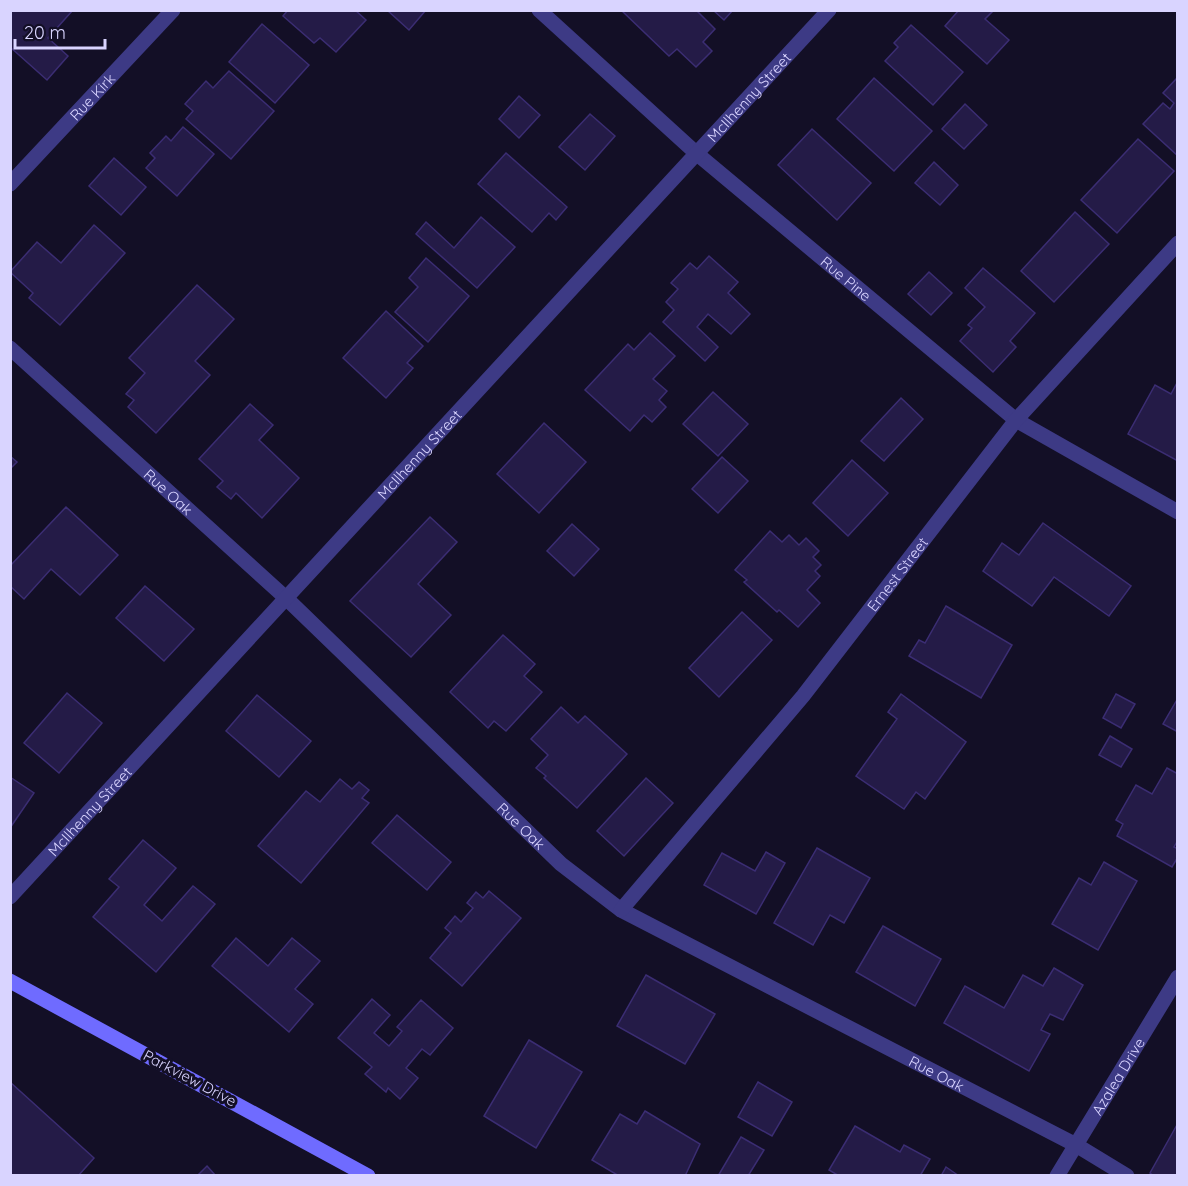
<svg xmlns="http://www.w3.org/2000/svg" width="1188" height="1186" viewBox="0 0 1188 1186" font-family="Quicksand,sans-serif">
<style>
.building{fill:#241b47;stroke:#3b2d73;stroke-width:1.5}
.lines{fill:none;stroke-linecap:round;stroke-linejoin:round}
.minor{stroke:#3d3a85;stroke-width:15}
.secondary{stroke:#6f6bff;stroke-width:15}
.labels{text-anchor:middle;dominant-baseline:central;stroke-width:6;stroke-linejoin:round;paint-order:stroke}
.street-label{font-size:15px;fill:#d9d4ff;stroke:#130f26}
</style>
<rect width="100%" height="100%" fill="#130f26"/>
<g class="building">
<path d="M10,10H73L48,38L68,56L47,80L10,47Z"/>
<path d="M288,10H355L366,20L336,52L320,38L314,43L283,16Z"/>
<path d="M387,10H426L409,30Z"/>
<path d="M621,10H696L715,29L703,42L712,51L696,67L677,49L669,56Z"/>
<path d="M713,10H733L724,20Z"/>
<path d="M959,10H994L985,19L1009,40L987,64L945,26Z"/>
<path d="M262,24L309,65L275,103L229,62Z"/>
<path d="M911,25L963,72L933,105L885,61L898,47L894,43Z"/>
<path d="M229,71L274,111L231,159L186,119L193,111L185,104L206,81L213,88Z"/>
<path d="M1178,77V156L1143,124L1163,103L1170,109L1174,103L1163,93Z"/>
<path d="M874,78L932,131L894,171L837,119Z"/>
<path d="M519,96L540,115L519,138L499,119Z"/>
<path d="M965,104L987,125L964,149L942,129Z"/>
<path d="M590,114L615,136L585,170L559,147Z"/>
<path d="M183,127L214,154L177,196L146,168L155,158L150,153L166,136L171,141Z"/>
<path d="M812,129L871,183L837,220L778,165Z"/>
<path d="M1138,139L1174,171L1117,233L1081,200Z"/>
<path d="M506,153L567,207L556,220L549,213L532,232L478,184Z"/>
<path d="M114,158L146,187L121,215L89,186Z"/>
<path d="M934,162L958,185L940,205L915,183Z"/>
<path d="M1075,212L1109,244L1054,302L1021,271Z"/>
<path d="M481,217L515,247L477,288L416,234L426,222L454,248Z"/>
<path d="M94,225L125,253L60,325L29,298L33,293L10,272L37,242L61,263Z"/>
<path d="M709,256L738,282L728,293L750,314L731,334L708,314L697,327L718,347L705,361L663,322L674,310L666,302L678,289L671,283L690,263L697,269Z"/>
<path d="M426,258L469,296L428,342L395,312L418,287L409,278Z"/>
<path d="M983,268L1035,313L1010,341L1016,347L993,372L960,341L972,328L968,325L985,307L965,288Z"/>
<path d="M929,272L952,293L931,315L908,294Z"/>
<path d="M197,285L234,319L195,361L210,375L156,433L128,407L134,400L126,394L145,373L129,358Z"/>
<path d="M386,311L423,346L407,363L413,368L386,398L343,358Z"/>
<path d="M650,333L675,356L653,379L667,391L659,400L666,407L652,422L644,415L630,431L585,390L628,344L634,350Z"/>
<path d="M1178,381V461L1128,434L1155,385L1171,394Z"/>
<path d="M713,392L748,424L718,456L683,424Z"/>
<path d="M901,398L923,419L884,461L861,441Z"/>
<path d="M250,404L273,425L259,440L299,478L262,518L236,493L231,499L217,487L223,481L199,459Z"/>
<path d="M544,423L586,462L539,513L497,474Z"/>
<path d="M10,456L17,462L10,469Z"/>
<path d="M722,457L748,481L718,513L692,489Z"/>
<path d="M852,460L888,493L848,536L813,503Z"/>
<path d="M66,507L118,555L80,595L51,569L24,599L10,586V566Z"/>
<path d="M430,517L457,542L418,584L451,615L411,657L350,601Z"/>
<path d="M1043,523L1131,586L1109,616L1054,577L1032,606L983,571L1002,543L1019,555Z"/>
<path d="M572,524L599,549L574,576L547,551Z"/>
<path d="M770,531L782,542L789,535L799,545L806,538L819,551L813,557L821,565L815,571L820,576L807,590L820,603L798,627L779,610L777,612L744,582L747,580L735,570Z"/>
<path d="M145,586L194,629L164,661L116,618Z"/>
<path d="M946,606L1012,645L981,698L909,656L919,640L925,643Z"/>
<path d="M742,612L772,640L719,697L689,668Z"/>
<path d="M503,635L535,664L524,676L542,692L506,731L494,721L488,728L450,692Z"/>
<path d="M67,693L102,723L59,773L24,743Z"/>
<path d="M901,694L966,742L925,799L916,792L904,809L856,776L897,719L888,712Z"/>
<path d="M1116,694L1135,704L1121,728L1103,718Z"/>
<path d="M257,695L311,741L279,777L226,731Z"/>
<path d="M1178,698V732L1163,724Z"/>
<path d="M561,707L578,723L585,716L627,754L577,808L544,778L546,776L536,768L548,755L531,739Z"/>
<path d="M1110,736L1132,749L1121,767L1099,755Z"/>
<path d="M1167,768L1178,774V840L1174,847L1178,849V857L1172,867L1117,836L1123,824L1116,820L1136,785L1152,794Z"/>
<path d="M10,777L34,793L10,828Z"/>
<path d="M646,778L673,803L624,856L597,831Z"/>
<path d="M340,779L352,789L359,782L369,790L362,798L369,803L301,883L258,846L306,791L320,802Z"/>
<path d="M397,815L451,862L427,890L372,843Z"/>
<path d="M143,840L176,868L144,905L162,921L193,886L215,904L156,972L93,917L119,887L109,879Z"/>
<path d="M817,848L870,878L844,923L830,915L813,945L774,923Z"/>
<path d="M766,852L785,863L756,914L704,885L722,853L755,871Z"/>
<path d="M1104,862L1137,881L1098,950L1052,924L1079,878L1091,885Z"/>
<path d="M489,891L521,918L462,986L430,958L451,933L445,928L455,916L461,922L473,908L467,903L476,892L483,898Z"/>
<path d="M883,926L941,959L915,1006L856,972Z"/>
<path d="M236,938L268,966L292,938L320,961L295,989L313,1004L289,1032L212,966Z"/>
<path d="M1054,968L1083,985L1063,1020L1050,1014L1041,1030L1050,1034L1029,1071L944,1023L965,986L1004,1008L1023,975L1043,986Z"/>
<path d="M646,975L715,1014L685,1064L617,1026Z"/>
<path d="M372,999L390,1015L374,1033L389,1046L402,1031L397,1027L421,1000L453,1028L430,1055L422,1049L406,1068L418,1078L400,1099L388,1088L386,1092L365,1074L372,1067L338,1038Z"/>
<path d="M529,1040L582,1072L536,1148L484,1116Z"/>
<path d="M10,1082L94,1158L78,1176H10Z"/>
<path d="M758,1082L792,1102L772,1136L738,1117Z"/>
<path d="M645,1111L700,1144L685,1176H619L592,1160L620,1114L637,1124Z"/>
<path d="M1178,1123V1176H1154L1150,1173Z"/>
<path d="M855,1126L900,1152L904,1145L930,1159L920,1176H839L829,1170Z"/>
<path d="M741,1137L764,1150L748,1176H718Z"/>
<path d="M207,1166L216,1176H197Z"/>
<path d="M946,1167L959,1176H941Z"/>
</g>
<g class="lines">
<g class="minor">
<path id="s1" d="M539,10L696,153L1016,420L1178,512"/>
<path id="s2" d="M10,184L173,10"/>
<path id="s3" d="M10,348L287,599L561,864L621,910L1076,1145L1127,1176"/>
<path id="s4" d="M10,897L829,10"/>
<path id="s5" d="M621,910L803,696L1016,420L1178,243"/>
<path id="s6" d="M1057,1176L1178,977"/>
</g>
<path class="secondary" d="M10,981L368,1176"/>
</g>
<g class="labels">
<g class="street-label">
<text stroke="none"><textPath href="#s4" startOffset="1089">McIlhenny Street</textPath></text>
<text stroke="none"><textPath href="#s2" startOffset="120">Rue Kirk</textPath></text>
<text stroke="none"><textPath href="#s1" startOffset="408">Rue Pine</textPath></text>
<text stroke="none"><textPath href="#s4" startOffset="603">McIlhenny Street</textPath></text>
<text stroke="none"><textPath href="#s3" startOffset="214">Rue Oak</textPath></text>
<text stroke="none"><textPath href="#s5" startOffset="435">Ernest Street</textPath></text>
<text stroke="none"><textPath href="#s4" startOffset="117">McIlhenny Street</textPath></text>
<text stroke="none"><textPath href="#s3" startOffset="700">Rue Oak</textPath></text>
<text stroke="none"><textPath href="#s3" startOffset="1186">Rue Oak</textPath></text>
<text stroke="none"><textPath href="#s6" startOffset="117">Azalea Drive</textPath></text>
<text transform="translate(190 1078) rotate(28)">Parkview Drive</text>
</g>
</g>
<rect width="1188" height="1186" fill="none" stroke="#d9d4ff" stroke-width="24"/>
<path d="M15 39v9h90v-9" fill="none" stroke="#d9d4ff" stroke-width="3"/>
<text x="24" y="39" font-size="18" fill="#d9d4ff" stroke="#130f26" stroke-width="4.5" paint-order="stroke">20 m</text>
</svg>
